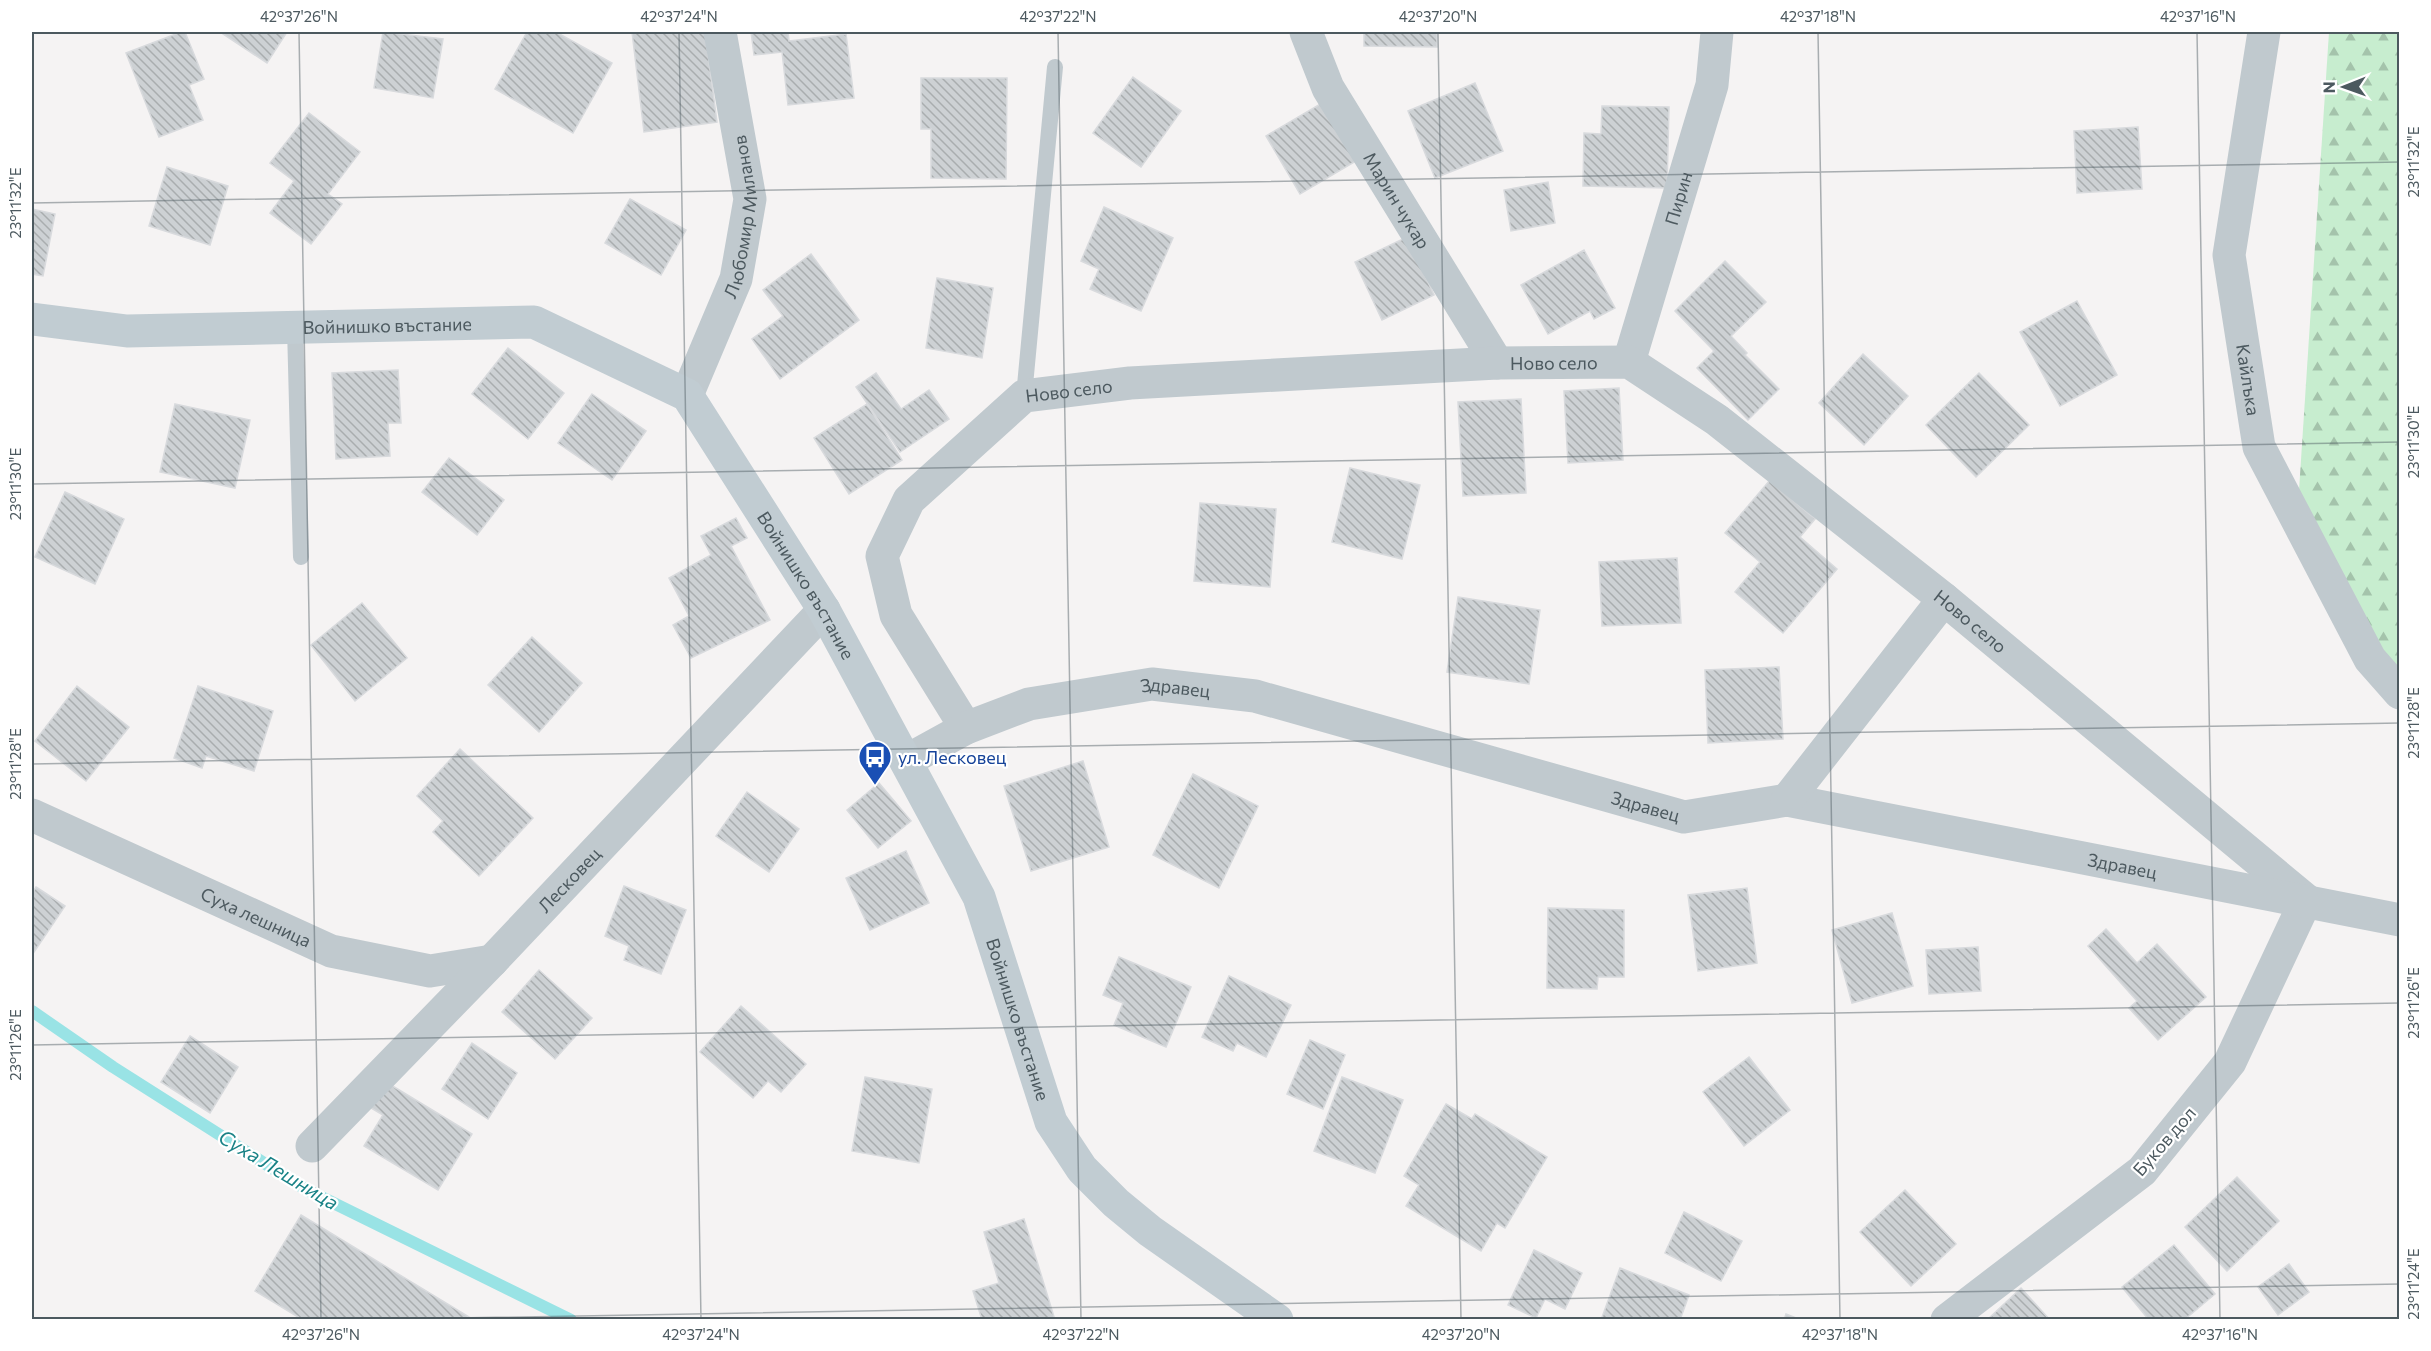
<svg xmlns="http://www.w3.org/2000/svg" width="2431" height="1351" viewBox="0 0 2431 1351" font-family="Commissioner,sans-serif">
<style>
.forest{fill:url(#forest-firs)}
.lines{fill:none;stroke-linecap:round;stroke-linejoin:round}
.stream{stroke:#99e3e5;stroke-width:12}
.building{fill:url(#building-back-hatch);stroke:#d8dadd;stroke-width:1.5}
.lane{stroke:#c0c9ce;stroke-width:16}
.street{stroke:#c0c9ce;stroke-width:33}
.secondary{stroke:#c1ccd2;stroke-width:33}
.ticks{fill:none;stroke:#4c595f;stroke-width:1.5;stroke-opacity:0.45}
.labels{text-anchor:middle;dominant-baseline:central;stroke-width:4.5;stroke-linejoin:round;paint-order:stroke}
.street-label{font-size:18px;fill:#4c595f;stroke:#fff}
.transit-label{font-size:18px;fill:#164399;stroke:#fff;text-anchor:start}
.water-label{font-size:20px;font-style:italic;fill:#198286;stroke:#fff}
.neatline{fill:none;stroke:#4c595f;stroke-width:2}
.ticks-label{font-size:15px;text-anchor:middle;fill:#4c595f}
</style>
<defs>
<pattern id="forest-firs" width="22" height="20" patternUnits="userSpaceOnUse" patternTransform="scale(1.5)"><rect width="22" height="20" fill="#c7edcf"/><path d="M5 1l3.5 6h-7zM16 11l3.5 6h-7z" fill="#a4c3ab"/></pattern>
<pattern id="building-back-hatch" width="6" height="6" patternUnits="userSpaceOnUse" patternTransform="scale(1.5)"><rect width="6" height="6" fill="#cdd1d4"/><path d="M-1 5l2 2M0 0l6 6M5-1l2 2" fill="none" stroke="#a9adaf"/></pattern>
</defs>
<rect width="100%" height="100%" fill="#f5f3f3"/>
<path class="forest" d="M2329,32H2399V681L2297,521Z"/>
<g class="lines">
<path class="stream" d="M32,1011L113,1067L305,1189L571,1320"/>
</g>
<g class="building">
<path d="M181,32H185L204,79L189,85L203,120L159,137L126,53Z"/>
<path d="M220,32H287L267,63Z"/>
<path d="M383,32L443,39L433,98L374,88Z"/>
<path d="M527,32H556L612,63L573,133L495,89Z"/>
<path d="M632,32H705L717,122L644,132Z"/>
<path d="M751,32H788L789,41L846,34L854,98L788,105L782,52L754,55Z"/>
<path d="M1364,32H1437V47L1364,46Z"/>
<path d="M1133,77L1181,111L1141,167L1093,133Z"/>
<path d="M921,78H1007L1006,179L931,178V129H921Z"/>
<path d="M1475,83L1503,151L1435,178L1408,111Z"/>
<path d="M1322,103L1356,161L1300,194L1266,136Z"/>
<path d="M1602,106L1669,107L1667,188L1583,186L1584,133L1601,134Z"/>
<path d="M309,113L360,152L328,194L342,204L311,244L270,213L294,181L270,163Z"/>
<path d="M2138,127L2142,189L2077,193L2074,131Z"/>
<path d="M167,167L228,186L210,245L149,226Z"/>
<path d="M1548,182L1555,223L1511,231L1504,190Z"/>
<path d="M630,199L686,230L661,275L605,243Z"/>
<path d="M1104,207L1173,238L1141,311L1090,289L1099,269L1081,261Z"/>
<path d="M32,209L55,214L43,276L32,274Z"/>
<path d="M1407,237L1434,295L1382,320L1355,262Z"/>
<path d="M1584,250L1615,308L1594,319L1590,311L1548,334L1521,285Z"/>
<path d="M811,254L859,320L780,379L752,339L783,316L763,290Z"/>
<path d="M1725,261L1766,302L1731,336L1747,353L1745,355L1779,389L1748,420L1697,368L1714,351L1675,311Z"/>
<path d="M937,278L993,288L982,358L926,348Z"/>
<path d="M2077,301L2117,375L2060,406L2020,332Z"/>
<path d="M508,348L564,393L528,439L472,394Z"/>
<path d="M1863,354L1908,396L1864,445L1819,403Z"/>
<path d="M398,370L401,423H388L390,456L336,459L332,373Z"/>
<path d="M876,373L901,409L929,390L949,419L900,452L856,387Z"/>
<path d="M1979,373L2029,425L1976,477L1926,425Z"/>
<path d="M1619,388L1623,460L1568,463L1564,391Z"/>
<path d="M592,394L646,431L612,480L558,443Z"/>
<path d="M1521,399L1526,493L1463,496L1458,402Z"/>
<path d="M175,404L250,420L235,488L160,472Z"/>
<path d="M867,404L902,460L849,494L814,438Z"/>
<path d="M449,458L504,500L477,535L422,492Z"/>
<path d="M1350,468L1420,485L1402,559L1332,542Z"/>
<path d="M1770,480L1815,519L1800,537L1837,569L1783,633L1735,592L1760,562L1725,533Z"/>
<path d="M65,492L124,519L95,584L35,557Z"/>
<path d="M1200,503L1276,509L1270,587L1194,581Z"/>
<path d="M736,518L747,538L731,546L770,620L691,658L673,625L689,616L669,578L711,555L701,536Z"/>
<path d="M1677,558L1681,623L1602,626L1599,562Z"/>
<path d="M1458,597L1540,610L1529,684L1447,672Z"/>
<path d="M362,603L407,658L355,701L311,645Z"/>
<path d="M532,637L582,683L539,732L488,685Z"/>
<path d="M1779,667L1783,739L1708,743L1705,670Z"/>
<path d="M77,686L129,727L86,781L35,741Z"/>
<path d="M198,686L273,711L254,771L206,756L202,768L174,758Z"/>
<path d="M460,749L533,818L479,876L433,832L443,821L417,796Z"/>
<path d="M1083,761L1109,847L1031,871L1004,786Z"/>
<path d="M1193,774L1258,806L1219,888L1153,855Z"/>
<path d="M879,783L911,821L878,848L847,810Z"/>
<path d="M747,792L799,829L769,872L716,836Z"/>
<path d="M906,851L929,903L870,930L846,878Z"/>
<path d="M624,886L686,910L661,974L624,960L629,946L605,936Z"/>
<path d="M36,887L65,906L32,955V894Z"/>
<path d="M1747,888L1757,963L1698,971L1688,895Z"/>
<path d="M1548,908L1624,910V977H1598L1597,989L1547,988Z"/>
<path d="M1892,913L1913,986L1852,1003L1832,930Z"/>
<path d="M2106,929L2137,963L2157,944L2206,997L2158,1040L2129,1008L2137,1001L2088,946Z"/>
<path d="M1978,947L1981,991L1929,994L1926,950Z"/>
<path d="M1119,957L1191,987L1166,1047L1114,1025L1123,1003L1103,995Z"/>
<path d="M539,970L592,1018L555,1059L502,1012Z"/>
<path d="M1229,976L1291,1005L1266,1057L1237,1043L1233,1051L1202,1037Z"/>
<path d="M741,1006L806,1064L781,1092L768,1081L753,1098L700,1052Z"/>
<path d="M190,1036L238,1067L210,1113L161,1082Z"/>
<path d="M1310,1040L1345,1055L1323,1109L1287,1094Z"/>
<path d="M472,1043L517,1073L488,1119L442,1089Z"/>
<path d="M1749,1057L1790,1110L1744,1146L1703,1092Z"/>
<path d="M865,1077L932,1089L919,1163L852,1151Z"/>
<path d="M1342,1077L1403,1100L1375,1173L1314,1151Z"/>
<path d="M381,1079L472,1134L438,1190L364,1146L383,1115L366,1105Z"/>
<path d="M1446,1104L1472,1119L1475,1114L1547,1157L1505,1228L1497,1223L1481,1251L1406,1206L1419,1185L1404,1176Z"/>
<path d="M2237,1177L2279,1221L2227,1271L2185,1227Z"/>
<path d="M1905,1190L1956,1244L1911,1286L1860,1232Z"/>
<path d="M1684,1212L1742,1241L1721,1281L1665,1253Z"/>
<path d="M301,1215L474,1320H303L255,1291Z"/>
<path d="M1024,1219L1055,1320H982L973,1291L999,1283L984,1232Z"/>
<path d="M2174,1245L2215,1294L2184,1320H2149L2122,1287Z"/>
<path d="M1534,1250L1582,1273L1565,1309L1545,1299L1536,1318L1508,1305Z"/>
<path d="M2289,1264L2309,1292L2278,1315L2258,1287Z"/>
<path d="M1620,1268L1689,1295L1680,1320H1601Z"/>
<path d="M2021,1288L2050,1320H1987Z"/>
<path d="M1786,1314L1801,1320H1784Z"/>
</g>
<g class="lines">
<g class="lane">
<path d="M295,328L301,557"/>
<path d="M1024,396L1055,67"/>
</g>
<g class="street">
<path id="s1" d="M1306,32L1328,88L1497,363"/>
<path id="s2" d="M2264,32L2229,255L2259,447L2370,659L2400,693"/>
<path id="s3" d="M1629,362L1712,85L1717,32"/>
<path id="s4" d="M687,395L736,279L750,199L720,32"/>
<path id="s5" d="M966,728L896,615L882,556L909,500L1024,396L1130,383L1497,363L1629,362L1717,420L1944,599L2306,900L2230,1062L2142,1171L1947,1320"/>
<path id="s6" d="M906,761L966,728L1029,704L1152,684L1255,696L1684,817L1787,800L2400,920"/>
<path d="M1787,800L1944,599"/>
<path id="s7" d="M32,815L331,951L430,971L492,961"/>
<path id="s8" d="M312,1146L492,961L824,610"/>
</g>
<path class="secondary" id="s9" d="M32,319L127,331L534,322L687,395L824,610L979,897L1051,1122L1082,1169L1116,1203L1150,1231L1277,1320"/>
</g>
<path class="ticks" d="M299,32L321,1320M679,32L701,1320M1058,32L1081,1320M1438,32L1461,1320M1818,32L1840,1320M2197,32L2220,1320M32,203L2400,162M32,484L2400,442M32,764L2400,723M32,1045L2400,1003M345,1320L2400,1284"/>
<defs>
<g id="bus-pin" transform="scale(1.725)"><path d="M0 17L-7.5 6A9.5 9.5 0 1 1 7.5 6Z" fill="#1a4fb4" stroke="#fff"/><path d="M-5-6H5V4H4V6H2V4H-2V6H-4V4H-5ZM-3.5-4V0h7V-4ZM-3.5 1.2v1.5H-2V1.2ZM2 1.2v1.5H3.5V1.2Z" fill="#fff"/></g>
</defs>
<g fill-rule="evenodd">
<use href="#bus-pin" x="875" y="757"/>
</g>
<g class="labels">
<g class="street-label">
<text stroke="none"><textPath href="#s3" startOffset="171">Пирин</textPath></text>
<text stroke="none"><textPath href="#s1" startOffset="192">Марин чукар</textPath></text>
<text stroke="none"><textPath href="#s4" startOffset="189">Любомир Миланов</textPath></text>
<text stroke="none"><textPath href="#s9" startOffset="356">Войнишко въстание</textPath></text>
<text stroke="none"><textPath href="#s5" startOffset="942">Ново село</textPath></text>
<text stroke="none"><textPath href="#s2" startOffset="352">Кайлъка</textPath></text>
<text stroke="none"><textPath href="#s5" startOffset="456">Ново село</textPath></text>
<text stroke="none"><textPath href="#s9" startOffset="897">Войнишко въстание</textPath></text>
<text stroke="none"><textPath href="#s5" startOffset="1446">Ново село</textPath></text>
<text stroke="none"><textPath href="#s6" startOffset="284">Здравец</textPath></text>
<text stroke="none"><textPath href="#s6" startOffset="770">Здравец</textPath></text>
<text stroke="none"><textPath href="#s6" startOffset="1256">Здравец</textPath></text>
<text stroke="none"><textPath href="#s8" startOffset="370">Лесковец</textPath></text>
<text stroke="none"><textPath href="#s7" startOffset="246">Суха лешница</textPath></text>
<text stroke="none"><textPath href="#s9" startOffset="1382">Войнишко въстание</textPath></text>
<text transform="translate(2164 1141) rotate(-49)">Буков дол</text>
</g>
<g class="transit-label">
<text x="898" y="757">ул. Лесковец</text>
</g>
<g class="water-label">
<text transform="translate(279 1169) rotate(31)">Суха Лешница</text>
</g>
</g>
<rect width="2431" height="1351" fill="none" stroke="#ffffff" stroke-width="66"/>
<g transform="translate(2344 87) rotate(269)" stroke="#ffffff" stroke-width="4.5" paint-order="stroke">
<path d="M0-4.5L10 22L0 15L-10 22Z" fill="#4c595f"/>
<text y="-9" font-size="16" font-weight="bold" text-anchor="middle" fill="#4c595f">N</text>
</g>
<rect x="33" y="33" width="2365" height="1285" class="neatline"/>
<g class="ticks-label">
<text x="299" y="22">42°37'26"N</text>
<text x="679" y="22">42°37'24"N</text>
<text x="1058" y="22">42°37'22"N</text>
<text x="1438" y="22">42°37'20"N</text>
<text x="1818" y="22">42°37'18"N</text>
<text x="2198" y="22">42°37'16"N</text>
<text transform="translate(2414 162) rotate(-90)" y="5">23°11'32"E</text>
<text transform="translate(16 203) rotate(-90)" y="5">23°11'32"E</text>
<text transform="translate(2414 442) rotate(-90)" y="5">23°11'30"E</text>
<text transform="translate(16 484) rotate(-90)" y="5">23°11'30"E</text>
<text transform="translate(2414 723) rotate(-90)" y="5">23°11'28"E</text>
<text transform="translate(16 764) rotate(-90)" y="5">23°11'28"E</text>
<text transform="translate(2414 1003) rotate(-90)" y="5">23°11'26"E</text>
<text transform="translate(16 1045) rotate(-90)" y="5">23°11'26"E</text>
<text transform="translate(2414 1284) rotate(-90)" y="5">23°11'24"E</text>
<text x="321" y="1340">42°37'26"N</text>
<text x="701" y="1340">42°37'24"N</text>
<text x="1081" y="1340">42°37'22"N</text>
<text x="1461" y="1340">42°37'20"N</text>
<text x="1840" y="1340">42°37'18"N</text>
<text x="2220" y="1340">42°37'16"N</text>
</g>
</svg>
